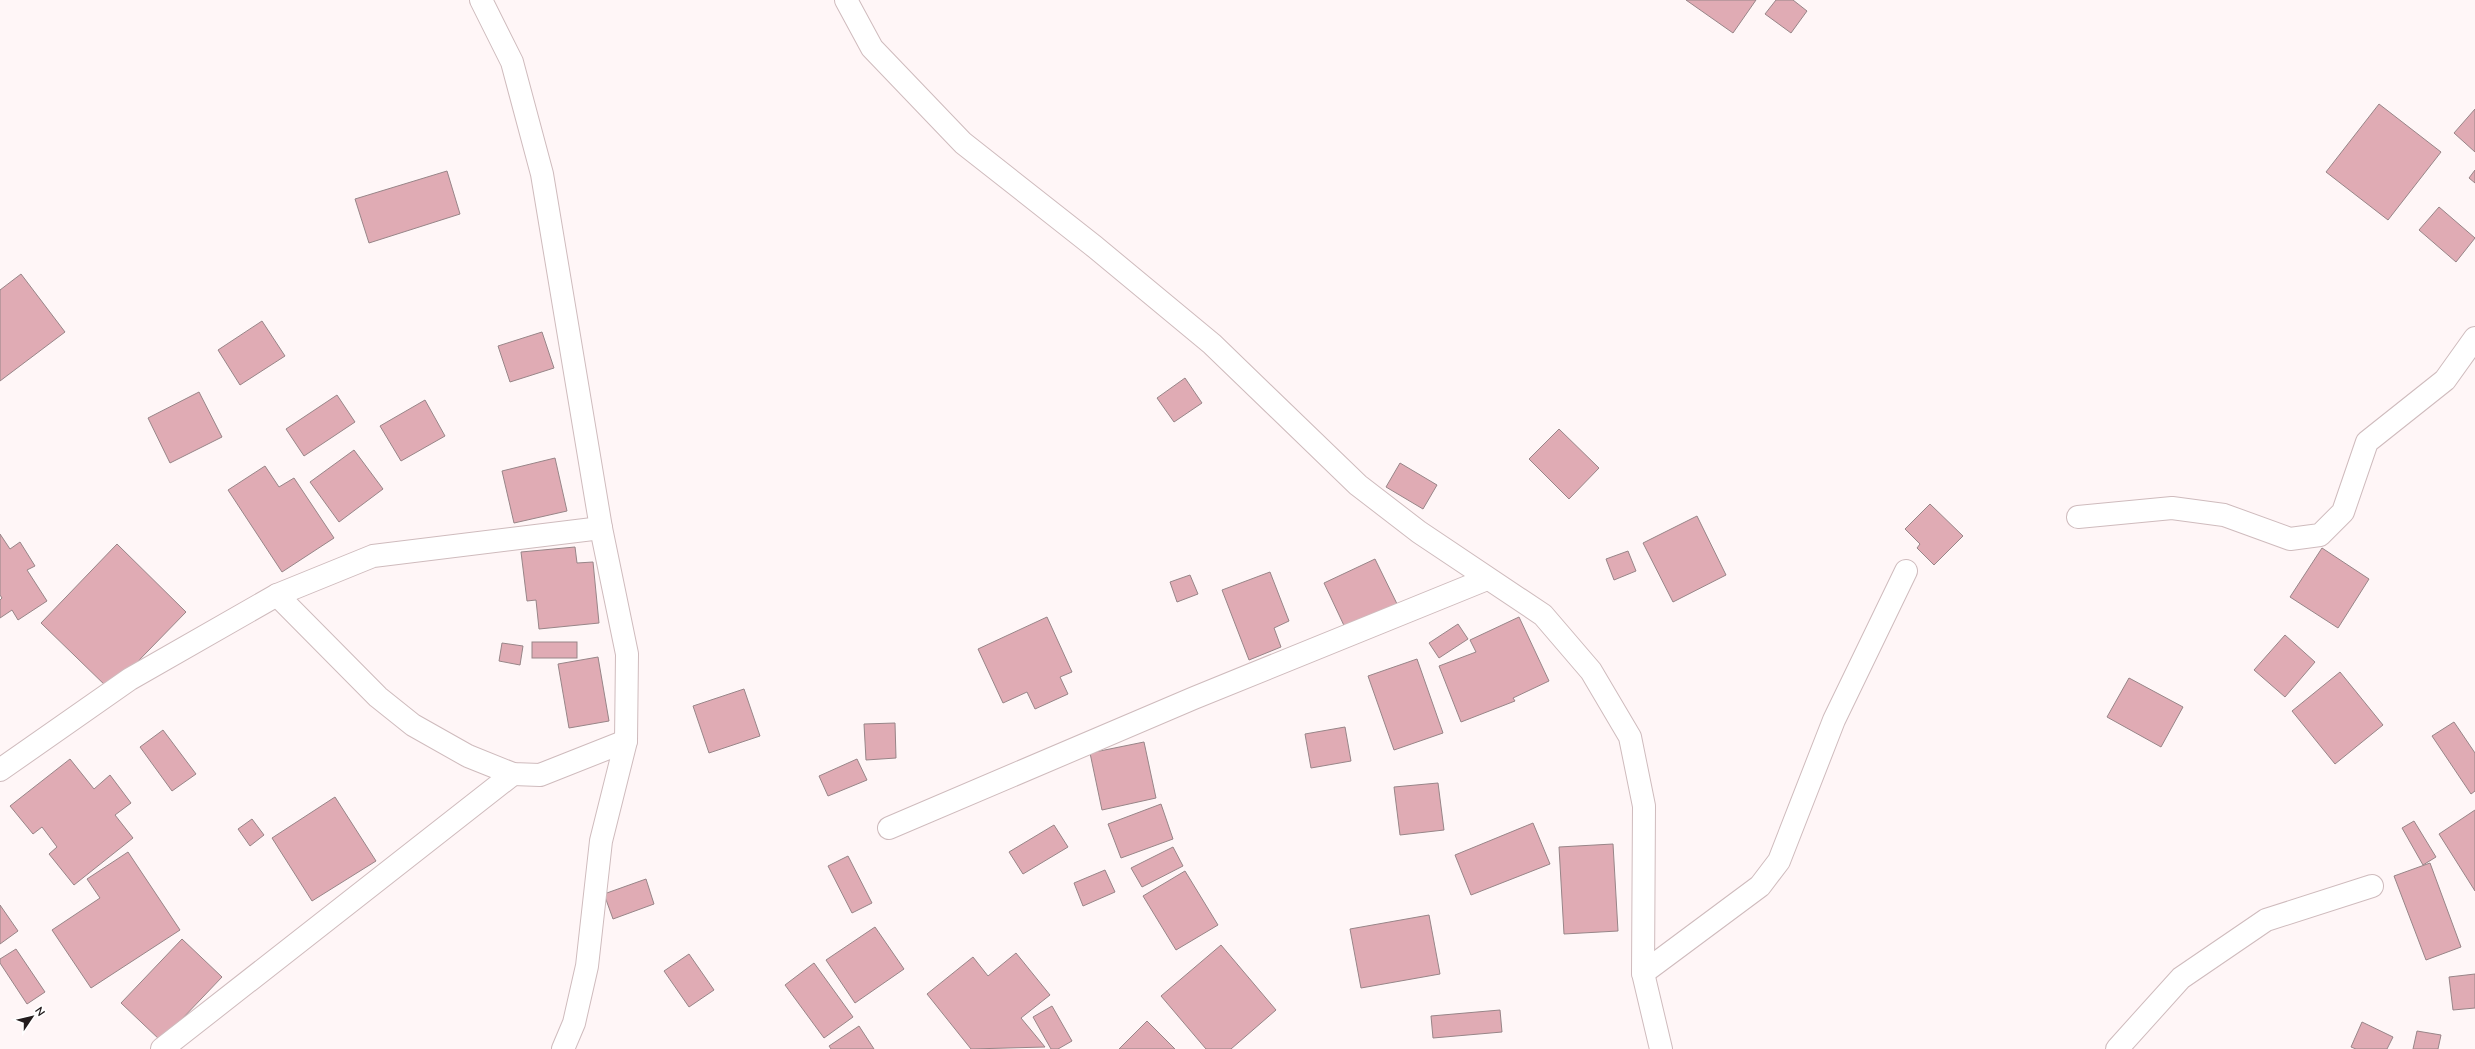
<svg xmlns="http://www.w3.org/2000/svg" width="2475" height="1049" viewBox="0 0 2475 1049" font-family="Mulish,sans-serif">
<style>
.building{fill:#e0abb4;stroke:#988588}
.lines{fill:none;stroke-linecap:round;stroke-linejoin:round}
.minor-casing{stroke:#cfbbbd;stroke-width:24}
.minor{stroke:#fff;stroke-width:22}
</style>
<rect width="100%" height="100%" fill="#fff6f7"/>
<g class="building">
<path d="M1686,0H1756L1733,33Z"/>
<path d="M1776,0H1793L1807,11L1791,33L1765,14Z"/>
<path d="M2379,104L2441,152L2388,220L2326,172Z"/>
<path d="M2475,109V152L2454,133Z"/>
<path d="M2475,170V183L2469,178Z"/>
<path d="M447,171L460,214L369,243L355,199Z"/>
<path d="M2439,207L2475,238L2456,262L2419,230Z"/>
<path d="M21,274L65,332L0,381V290Z"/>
<path d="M262,321L285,356L240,385L218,350Z"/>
<path d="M542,332L554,368L510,382L498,346Z"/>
<path d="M1185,378L1202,403L1174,422L1157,398Z"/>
<path d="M199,392L222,437L170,463L148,418Z"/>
<path d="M337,395L355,422L304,456L286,429Z"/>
<path d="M425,400L445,436L401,461L380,426Z"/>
<path d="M1559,429L1599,468L1569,499L1529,459Z"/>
<path d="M354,450L383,489L339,522L310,482Z"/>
<path d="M555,458L567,511L514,523L502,471Z"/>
<path d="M1400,463L1437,485L1423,509L1386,487Z"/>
<path d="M265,466L279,487L294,478L334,538L282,572L228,490Z"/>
<path d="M1930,504L1963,536L1934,565L1917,548L1920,544L1905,529Z"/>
<path d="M1697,516L1726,575L1673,602L1643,543Z"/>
<path d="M0,534L10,549L20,542L35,566L27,570L47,601L18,620L12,610L0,618V600L2,598L0,595Z"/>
<path d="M117,544L186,612L110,690L41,623Z"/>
<path d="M575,547L577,563L593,562L599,623L539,629L536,600L527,601L521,552Z"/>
<path d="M2322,548L2369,579L2338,628L2290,597Z"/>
<path d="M1628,551L1636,571L1614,580L1606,559Z"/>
<path d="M1375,559L1400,610L1348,634L1324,583Z"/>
<path d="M1270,572L1289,621L1274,628L1281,647L1249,660L1222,590Z"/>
<path d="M1190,575L1198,594L1177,602L1170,582Z"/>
<path d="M1047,617L1072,672L1060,677L1068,694L1035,709L1027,692L1003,703L978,649Z"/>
<path d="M1519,617L1549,681L1513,698L1515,701L1461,722L1439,666L1476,652L1470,640Z"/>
<path d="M1458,624L1468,639L1439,658L1429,643Z"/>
<path d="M2285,635L2315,662L2285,697L2254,670Z"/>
<rect x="532" y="642" width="45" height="16"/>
<path d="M502,643L523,646L520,665L499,661Z"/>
<path d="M598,657L609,721L569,728L558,664Z"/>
<path d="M1417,659L1443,733L1394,750L1368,676Z"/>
<path d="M2340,672L2383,725L2335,764L2292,711Z"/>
<path d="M2129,678L2183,707L2161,747L2107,717Z"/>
<path d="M744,689L760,736L709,753L693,706Z"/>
<path d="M2454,722L2475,753V791L2471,794L2432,736Z"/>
<path d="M895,723L896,758L866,760L864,724Z"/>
<path d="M1345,727L1351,761L1311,768L1305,734Z"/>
<path d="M163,730L196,774L172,791L140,747Z"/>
<path d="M1144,742L1156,798L1102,810L1090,753Z"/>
<path d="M70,759L94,789L110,775L131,803L115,815L133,838L74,885L49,854L57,847L42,827L33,834L10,806Z"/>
<path d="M857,759L867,780L828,796L819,776Z"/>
<path d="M1438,783L1444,830L1400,835L1394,787Z"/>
<path d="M335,797L376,861L312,901L272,838Z"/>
<path d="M1161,804L1173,839L1121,858L1108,824Z"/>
<path d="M2475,810V891L2439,834Z"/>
<path d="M252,819L264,835L250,846L238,829Z"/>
<path d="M2414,821L2436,857L2423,865L2402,828Z"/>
<path d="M1533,823L1550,864L1471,895L1455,855Z"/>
<path d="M1054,825L1068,847L1023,874L1009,852Z"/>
<path d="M1613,844L1618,931L1564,934L1559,847Z"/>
<path d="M1173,847L1183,866L1142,887L1131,868Z"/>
<path d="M128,852L180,930L91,988L52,930L100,898L87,879Z"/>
<path d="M848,856L872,903L852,913L828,866Z"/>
<path d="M2430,863L2461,947L2426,960L2394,876Z"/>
<path d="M1105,870L1115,892L1083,906L1074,883Z"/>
<path d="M1185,871L1218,925L1176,950L1143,896Z"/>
<path d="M646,879L654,904L613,919L604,894Z"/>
<path d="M0,905L18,931L0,944Z"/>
<path d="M1429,915L1440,974L1361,988L1350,929Z"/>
<path d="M875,927L904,969L855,1003L826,960Z"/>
<path d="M182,939L222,977L161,1041L121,1003Z"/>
<path d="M1221,945L1276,1010L1231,1049H1206L1161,996Z"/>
<path d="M16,949L45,992L27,1004L0,963V959Z"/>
<path d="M1016,953L1050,995L1021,1018L1045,1047L971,1049L927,994L973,957L988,976Z"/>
<path d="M689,954L714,990L689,1007L664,971Z"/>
<path d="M814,963L853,1017L824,1038L785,985Z"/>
<path d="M2475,974V1008L2453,1010L2449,977Z"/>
<path d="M1052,1006L1072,1041L1058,1049H1051L1033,1017Z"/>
<path d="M1500,1010L1502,1032L1433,1038L1431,1016Z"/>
<path d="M1147,1021L1175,1049H1119Z"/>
<path d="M2362,1022L2393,1037L2387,1049H2356L2351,1047Z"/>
<path d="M859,1026L874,1049H831L829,1046Z"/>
<path d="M2417,1031L2441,1035L2438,1049H2413Z"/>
</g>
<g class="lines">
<g class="minor-casing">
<g id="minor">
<path d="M481,0L512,62L542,174L601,528L627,654L626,741L601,841L587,966L574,1023L563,1049"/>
<path d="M846,0L872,48L963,143L1095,247L1212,344L1358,485L1419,532L1543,615L1591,671L1630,737L1644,806L1643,973L1661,1049"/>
<path d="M2078,517L2172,508L2224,515L2290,539L2320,535L2343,512L2367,442L2445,380L2475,338"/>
<path d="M277,595L378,697L413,725L468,756L513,774L540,775L626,741"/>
<path d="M0,770L130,679L277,595L373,556L601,528"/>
<path d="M889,828L1194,698L1487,579"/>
<path d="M1643,973L1760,886L1779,861L1834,720L1906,571"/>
<path d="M162,1049L513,774"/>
<path d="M2117,1049L2181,978L2266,920L2372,886"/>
</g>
</g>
<use href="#minor" class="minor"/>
</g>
<g transform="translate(32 1017) rotate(55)" stroke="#ffffff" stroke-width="3" paint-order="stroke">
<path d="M0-3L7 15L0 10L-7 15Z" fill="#241c1d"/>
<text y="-6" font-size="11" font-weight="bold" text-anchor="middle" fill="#241c1d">N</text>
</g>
</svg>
